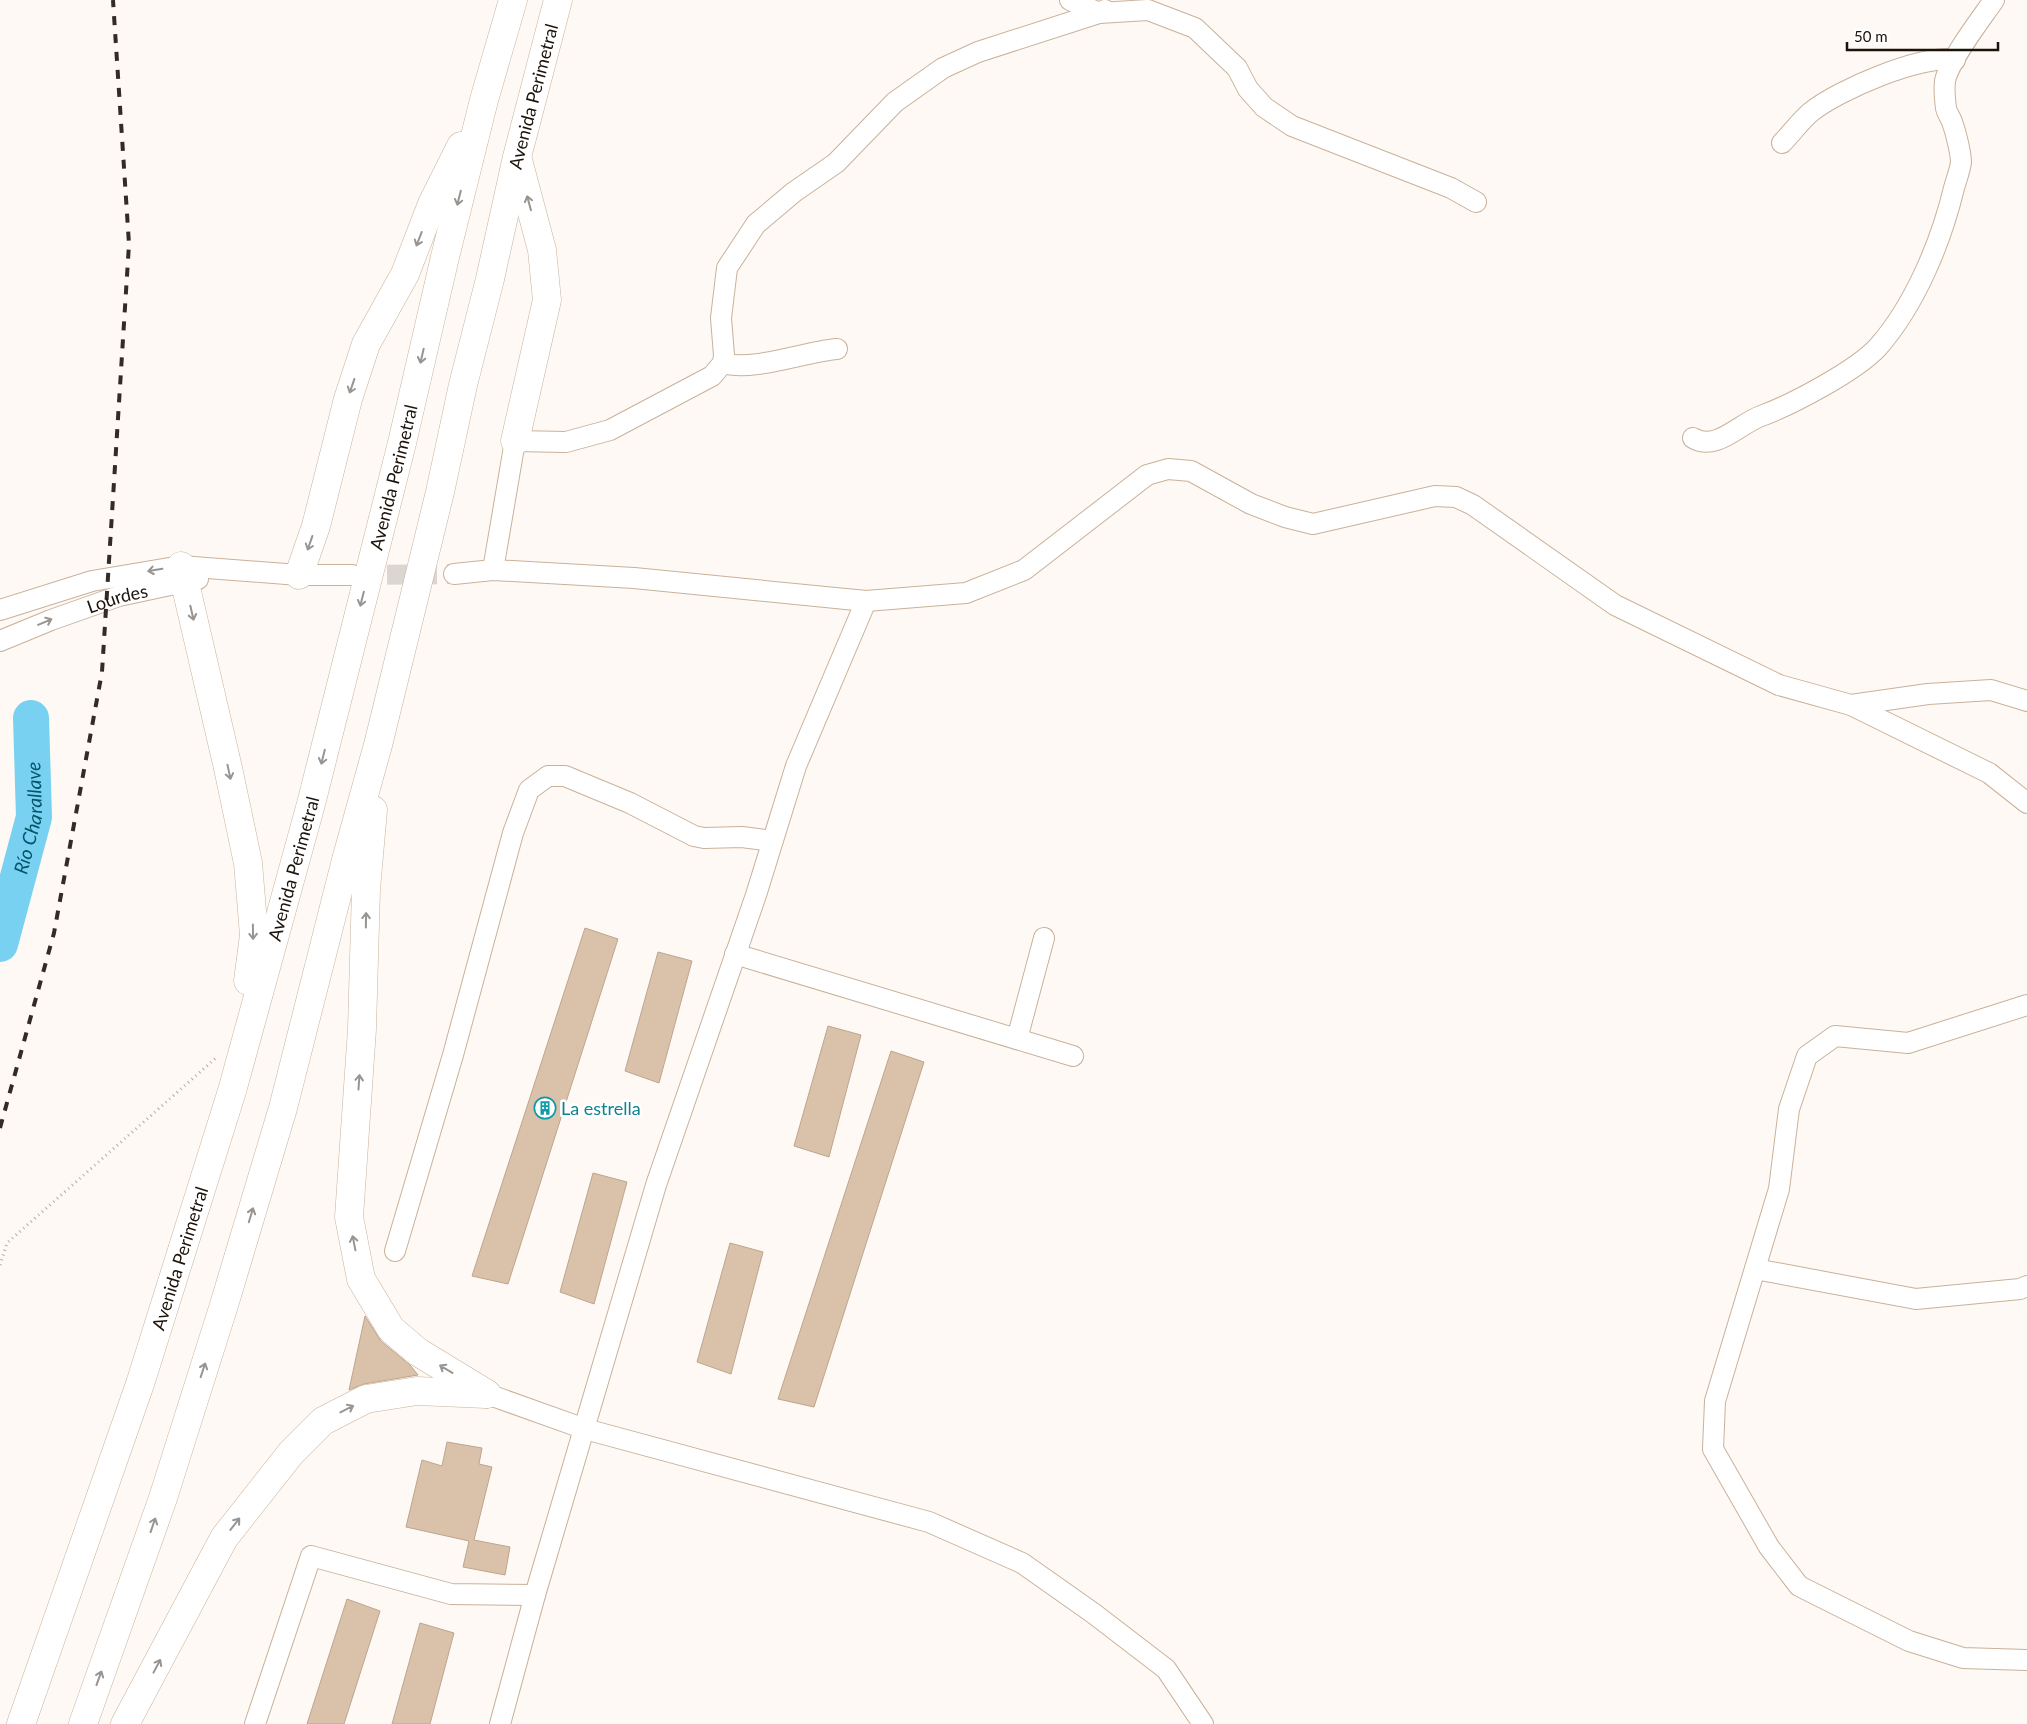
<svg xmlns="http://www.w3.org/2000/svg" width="2027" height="1724" viewBox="0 0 2027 1724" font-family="Lato,sans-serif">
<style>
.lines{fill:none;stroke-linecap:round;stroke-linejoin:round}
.river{stroke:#78d1f0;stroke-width:36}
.building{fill:#dac1aa;stroke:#bda58e}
.minor-tunnel{stroke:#dcd6d1;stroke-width:20;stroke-dasharray:20 10;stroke-linecap:butt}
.minor-casing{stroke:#c9b19a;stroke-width:22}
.highway-casing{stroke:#c9b19a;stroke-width:29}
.path{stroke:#b3ada7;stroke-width:3;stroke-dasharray:1 4;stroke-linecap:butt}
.minor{stroke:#fff;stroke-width:20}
.highway{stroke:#fff;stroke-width:28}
.rail{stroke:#342c24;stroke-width:4;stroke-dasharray:9 9;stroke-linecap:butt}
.oneway{stroke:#989491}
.labels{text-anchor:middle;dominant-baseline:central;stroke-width:5;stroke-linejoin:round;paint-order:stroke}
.street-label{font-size:18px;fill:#1b120a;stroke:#fff}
.culture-label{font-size:18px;fill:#0d838f;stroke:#fff;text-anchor:start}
.water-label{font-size:19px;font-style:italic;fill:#035469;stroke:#fff}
</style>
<rect width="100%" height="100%" fill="#fef9f4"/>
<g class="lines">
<path class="river" id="s1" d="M0,944L34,817L31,718"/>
</g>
<g class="building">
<path d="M585,928L618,939L508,1284L472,1276Z"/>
<path d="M658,952L692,961L659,1083L625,1071Z"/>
<path d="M828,1026L861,1035L829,1157L794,1146Z"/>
<path d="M891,1051L924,1062L814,1407L778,1399Z"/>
<path d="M593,1173L627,1182L594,1304L560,1292Z"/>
<path d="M730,1243L763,1252L731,1374L697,1362Z"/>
<path d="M365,1316L381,1341L410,1365L418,1375L364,1384L349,1390Z"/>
<path d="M447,1442L482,1448L479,1464L492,1467L474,1540L510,1547L505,1575L463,1567L469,1541L406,1527L422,1460L442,1466Z"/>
<path d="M347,1599L380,1611L344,1724H307Z"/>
<path d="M420,1623L454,1633L430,1724H392Z"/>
</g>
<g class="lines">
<path class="minor-tunnel" d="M357,575L454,574"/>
<g class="minor-casing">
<g id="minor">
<path d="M1070,0L1099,13L1105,10"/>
<path d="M1782,143C1792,133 1801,120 1811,112C1838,90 1922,54 1955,60"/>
<path d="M723,363C753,372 803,352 837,349"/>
<path d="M1693,438C1716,452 1739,424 1761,416C1791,405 1856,371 1878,347C1915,305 1941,242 1954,188C1956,180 1960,171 1961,162C1961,154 1956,133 1953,125C1952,119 1947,114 1946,108C1945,100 1944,89 1945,81C1949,60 1981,19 1994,0"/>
<path d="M493,570L515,441L566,442L610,430L712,376L723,363L724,355L721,318L727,268L756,224L794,192L836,163L895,102L943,68L978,52L1099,13L1148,10L1195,28L1237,68L1248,89L1264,107L1292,126L1451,188L1476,202"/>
<path d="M454,574L493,570L634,578L866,601L966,593L1024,570L1147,475L1168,469L1191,471L1251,504L1285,517L1313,524L1435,496L1456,497L1473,505L1615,605L1779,685L1851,705L1928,694L1991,690L2027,701"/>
<path d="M0,610L92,581L181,566L299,575H352"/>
<path id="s2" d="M0,641L51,620L119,596L198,579"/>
<path d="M1851,705L1989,773L2027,803"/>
<path d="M735,954L1073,1056"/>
<path d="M2027,1005L1908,1043L1835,1036L1807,1056L1789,1109L1779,1189L1715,1401L1713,1449L1769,1547L1799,1586L1909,1641L1963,1658L2027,1660"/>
<path d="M1017,1039L1044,938"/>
<path d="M395,1251L453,1055L513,833L529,790L548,776H565L630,803L694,836L704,838L742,837L772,841"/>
<path d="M1755,1269L1916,1299L2020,1289L2027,1286"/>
<path d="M487,1394L585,1429L929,1522L1022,1563L1093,1613L1166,1669L1203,1724"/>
<path d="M255,1724L311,1556L451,1594L535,1595"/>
<path d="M500,1724L535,1595L656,1185L756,895L796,766L866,601"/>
</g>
</g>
<g class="highway-casing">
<g id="highway">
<path d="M515,441L547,300L542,250L518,160"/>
<path d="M181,566L228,768L248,863L254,935L248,981"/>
<path d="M299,575L316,526L348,399L366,344L405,274L432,204L461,146"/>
<path d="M373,810L366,889L362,1029L349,1217L361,1279L391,1329L418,1352L487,1394"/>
<path id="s3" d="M21,1724L140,1384L232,1091L311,804L402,443L445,257L484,100L513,0"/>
<path id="s4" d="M83,1724L163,1498L224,1305L283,1108L346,860L378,745L440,492L463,385L490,279L517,157L558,0"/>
<path d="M125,1724L224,1538L291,1453L323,1421L366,1399L417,1391L486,1394"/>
</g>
</g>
<path class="path" d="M0,1265L7,1243L217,1057"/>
<use href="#minor" class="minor"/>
<use href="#highway" class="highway"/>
<path class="rail" d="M0,1128L54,933L102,672L129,244L113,0"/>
</g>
<defs><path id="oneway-shaft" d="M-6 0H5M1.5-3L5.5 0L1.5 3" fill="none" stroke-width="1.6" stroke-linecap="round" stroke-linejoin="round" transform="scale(1.25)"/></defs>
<g class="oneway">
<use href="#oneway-shaft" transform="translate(459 198) rotate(104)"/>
<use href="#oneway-shaft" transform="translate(529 203) rotate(-105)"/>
<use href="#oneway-shaft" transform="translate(419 239) rotate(111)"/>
<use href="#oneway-shaft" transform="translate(422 356) rotate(103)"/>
<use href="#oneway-shaft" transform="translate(352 386) rotate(109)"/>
<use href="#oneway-shaft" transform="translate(310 543) rotate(109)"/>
<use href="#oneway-shaft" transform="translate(155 570) rotate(171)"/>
<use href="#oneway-shaft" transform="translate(362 599) rotate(104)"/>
<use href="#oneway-shaft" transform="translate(192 613) rotate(77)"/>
<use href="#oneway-shaft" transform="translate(45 622) rotate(-23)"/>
<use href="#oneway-shaft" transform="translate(323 757) rotate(104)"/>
<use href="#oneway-shaft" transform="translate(229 772) rotate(78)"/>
<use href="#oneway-shaft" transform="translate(366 920) rotate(-89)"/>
<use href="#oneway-shaft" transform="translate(253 932) rotate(89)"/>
<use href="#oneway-shaft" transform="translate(359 1082) rotate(-86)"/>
<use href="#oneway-shaft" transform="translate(251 1215) rotate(-73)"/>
<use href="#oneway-shaft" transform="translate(354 1243) rotate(-101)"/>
<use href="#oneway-shaft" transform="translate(446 1369) rotate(-149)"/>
<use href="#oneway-shaft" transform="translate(203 1370) rotate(-72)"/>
<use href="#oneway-shaft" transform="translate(347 1409) rotate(-27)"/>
<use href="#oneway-shaft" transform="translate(235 1524) rotate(-52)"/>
<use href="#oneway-shaft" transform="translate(153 1525) rotate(-71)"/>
<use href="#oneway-shaft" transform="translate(157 1666) rotate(-62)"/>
<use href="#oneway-shaft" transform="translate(99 1678) rotate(-70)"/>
</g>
<defs>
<g id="building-ring" transform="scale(1.125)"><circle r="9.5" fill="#fff" stroke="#0f9aa8" stroke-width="1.5"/><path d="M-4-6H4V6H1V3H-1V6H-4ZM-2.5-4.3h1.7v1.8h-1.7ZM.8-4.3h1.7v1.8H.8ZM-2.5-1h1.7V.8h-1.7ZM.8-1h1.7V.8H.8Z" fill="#0f9aa8"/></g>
</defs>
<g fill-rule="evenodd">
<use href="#building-ring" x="545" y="1108"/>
</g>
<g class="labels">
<g class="street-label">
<text stroke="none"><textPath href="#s4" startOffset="1690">Avenida Perimetral</textPath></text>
<text stroke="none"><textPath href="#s3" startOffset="1302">Avenida Perimetral</textPath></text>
<text stroke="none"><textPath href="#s2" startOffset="125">Lourdes</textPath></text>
<text stroke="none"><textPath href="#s3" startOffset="898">Avenida Perimetral</textPath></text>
<text stroke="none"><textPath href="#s3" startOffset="492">Avenida Perimetral</textPath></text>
</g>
<g class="culture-label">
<text x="561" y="1108">La estrella</text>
</g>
<g class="water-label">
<text stroke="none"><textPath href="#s1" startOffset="130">Río Charallave</textPath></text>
</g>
</g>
<path d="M1847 42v8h151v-8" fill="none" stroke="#1b120a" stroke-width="2.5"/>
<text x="1854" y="42" font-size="15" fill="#1b120a" stroke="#ffffff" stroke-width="4" paint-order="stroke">50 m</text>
</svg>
